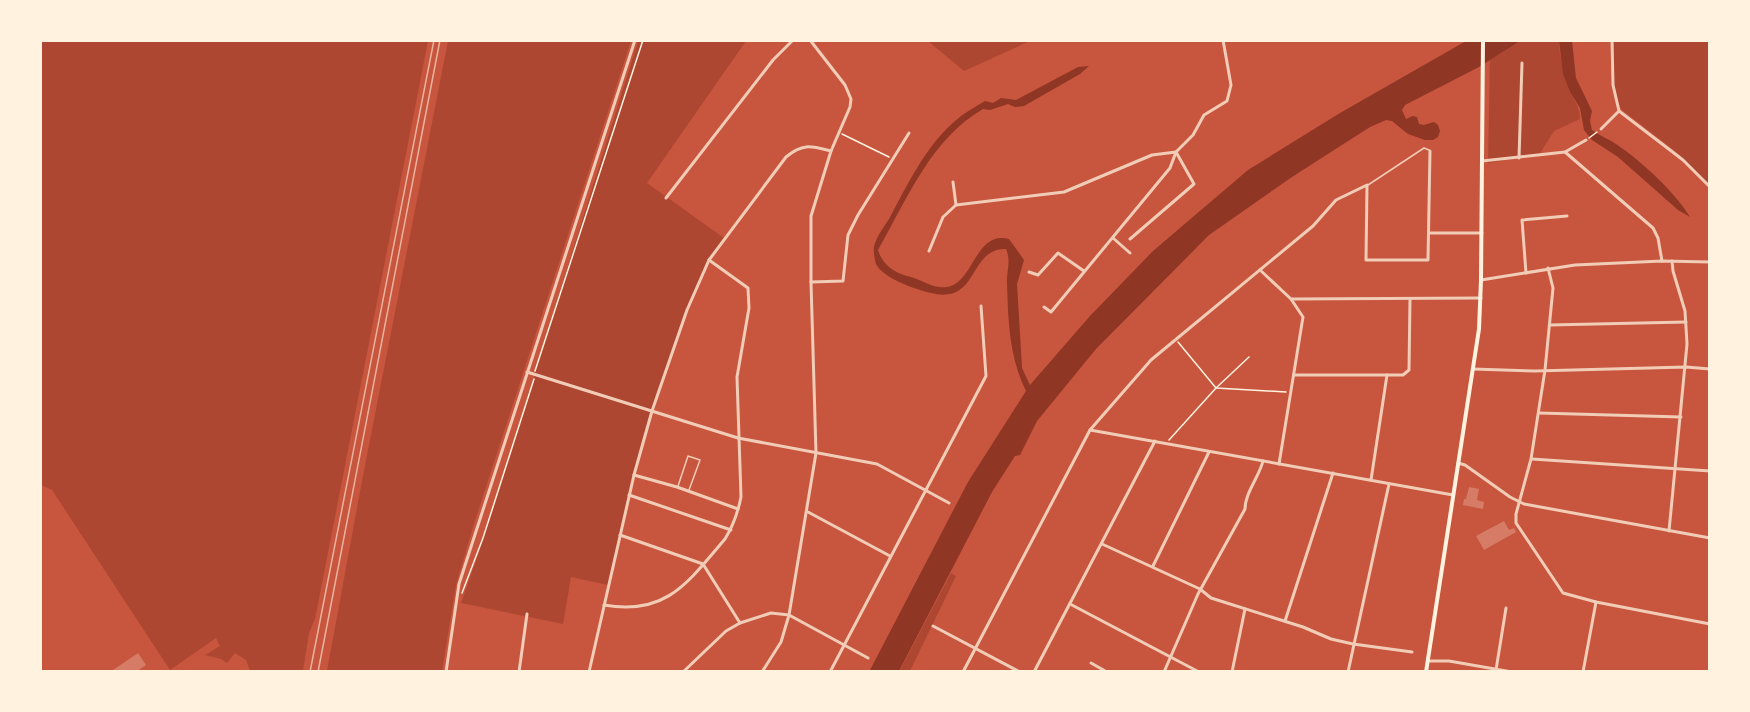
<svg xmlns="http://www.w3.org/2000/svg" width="1750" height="712" viewBox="0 0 1750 712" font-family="Roboto,sans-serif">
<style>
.green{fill:#ae4732}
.water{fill:#8f3625}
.building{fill:#d67c66}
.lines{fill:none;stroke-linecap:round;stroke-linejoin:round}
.path{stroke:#fff3e0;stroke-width:1.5}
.service{stroke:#f1ccb7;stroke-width:1.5}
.minor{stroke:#f1ccb7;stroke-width:3}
.tertiary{stroke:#f1ccb7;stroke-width:3}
.secondary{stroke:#fff3e0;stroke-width:4}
.tram{stroke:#e9b49f;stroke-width:1.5}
.rail{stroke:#e9b49f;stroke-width:1.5}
</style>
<rect width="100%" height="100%" fill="#c8553d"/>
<g class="green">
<path d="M40,41H428L315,619L309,633L303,671H250L246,660L235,653L227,663L221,659L205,655L220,646L216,638L170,670L52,490L41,485Z"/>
<path d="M448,41H631L474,524L456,585L442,671H327L362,481Z"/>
<path d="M638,41H746L647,183L724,238L709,260L687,310L652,411L634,475L608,585L571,577L563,624L461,603L477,558L533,384L535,372Z"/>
<path d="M928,41H1030L964,71Z"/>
<path d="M1520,41H1559C1558,50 1566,83 1570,92C1575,102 1580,107 1580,119L1554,131L1539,155L1488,163L1490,60Z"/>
<path d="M1614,41H1709V184L1675,151L1622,110C1611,91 1614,62 1614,41Z"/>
<path d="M951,573L956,576L910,671L899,672Z"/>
</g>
<g class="water">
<path d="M1466,41H1520L1479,67L1405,105L1402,110L1406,119L1413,116L1417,117L1419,124L1424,125L1434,122L1438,125L1440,131L1438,137L1433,140H1425L1408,134L1392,121L1386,120L1370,127L1292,177L1209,235L1096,349L1037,421L1020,455L1015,456L992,492L899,671L869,672L968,482L1026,391C1009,357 1008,319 1007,281C1007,269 1011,261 1006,249C969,248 979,301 936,294C920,291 883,279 876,264C875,261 873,250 874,247C876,237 884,227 889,219C908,184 925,147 955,121C964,113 975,107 985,101L993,103L1001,98L1016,100L1078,67L1089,66L1080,74L1024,106L1015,107L1008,104L990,110L983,109C931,139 907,199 878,250C882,264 893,272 907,276C922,279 932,289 947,287C974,283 975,230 1009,239L1024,260L1017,284L1022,368L1030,385L1090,316L1153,251L1248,170L1340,113Z"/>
<path d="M1559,41H1572L1576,78L1592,111L1590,121L1592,130C1600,136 1609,139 1616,144C1640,160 1676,193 1690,217L1678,210L1618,157L1592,140L1584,130L1580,108L1570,92L1563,74Z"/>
</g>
<g class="building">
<path d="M1469,487L1479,489L1477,500L1484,502L1483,509L1463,505L1464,499H1466Z"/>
<path d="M1504,521L1509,530L1514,528L1516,532L1484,550L1476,536Z"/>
<path d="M138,653L146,665L136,672H110Z"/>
</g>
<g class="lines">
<g class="path">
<path d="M842,134L889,157"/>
<path d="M1589,138L1597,132"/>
<path d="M1178,342L1216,388L1286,392"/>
<path d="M535,371L643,40"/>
<path d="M1169,440L1216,388L1249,357"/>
<path d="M462,593L483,538L534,379"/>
</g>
<g class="service">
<path d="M1368,185L1424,148L1429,150"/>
<path d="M678,486L688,456L700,460L689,490"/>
</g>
<g class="minor">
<path d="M1612,40L1613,85L1619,111L1683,160L1710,187"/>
<path d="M1601,129L1619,111"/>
<path d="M1565,152L1653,228L1658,238L1662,261"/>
<path d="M1519,158L1522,63"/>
<path d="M1482,161L1565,152L1586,140"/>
<path d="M953,182L956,205"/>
<path d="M666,198L773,60L793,40"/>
<path d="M1429,233H1482"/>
<path d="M1113,238L1130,253"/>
<path d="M929,251L943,217L956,205L1064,192L1152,155L1176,152L1194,184L1130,239"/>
<path d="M1548,268L1553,288L1545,370L1531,459L1516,514V523L1563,593L1596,602L1710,624"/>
<path d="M1260,270L1291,299L1303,317L1279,464"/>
<path d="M1029,272L1038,275L1058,253L1084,271"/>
<path d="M1526,273L1522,220L1567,216"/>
<path d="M1481,280L1575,265L1662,261L1710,262"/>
<path d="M811,282L843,281L848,235L858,215L909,133"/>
<path d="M1291,299L1481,298"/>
<path d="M1044,307L1051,312L1170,168L1176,152L1193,135L1204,115L1227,101L1231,85L1223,40"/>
<path d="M1550,325L1686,322"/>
<path d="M1473,369L1535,371L1686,367L1710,369"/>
<path d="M527,372L738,438L877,464L949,503"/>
<path d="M1295,375H1403L1409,370L1410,299"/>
<path d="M1539,413L1681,417"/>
<path d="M1090,430L1453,495"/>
<path d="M1532,459L1710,471"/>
<path d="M1458,463L1465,465L1510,497L1524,504L1710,538"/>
<path d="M634,475L677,487L738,509"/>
<path d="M1371,480L1387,375"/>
<path d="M629,495L731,530"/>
<path d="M808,512L890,556"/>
<path d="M1669,531L1687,344L1685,311L1673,271L1672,261"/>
<path d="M620,535L703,564L740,623"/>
<path d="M1102,544L1200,589L1211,598L1303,627L1331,639L1353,644L1412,652"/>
<path d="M1153,566L1209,452"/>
<path d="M1070,604L1199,672"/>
<path d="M604,605C667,616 688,582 725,539C733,526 738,512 741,497L737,377L749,308L748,288L709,260"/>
<path d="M1285,621L1333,473"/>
<path d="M933,626L1020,672"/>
<path d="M1428,661H1449L1512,672"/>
<path d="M1091,663L1107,672"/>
<path d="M1496,670L1506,608"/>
<path d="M519,672L527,614"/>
<path d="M589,672L634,475L652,411L687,310L709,260L786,157C803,143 811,146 831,151"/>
<path d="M683,672L726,631L740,623L771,613L789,615L868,658"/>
<path d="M762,672L781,642L789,615L816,453L811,282V216L831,151L850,107L851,99L845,85L810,40"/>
<path d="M830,672L986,376L981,306"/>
<path d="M963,672L1090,430L1151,360L1313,226L1336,200L1367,185L1366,260H1428L1430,151"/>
<path d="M1034,672L1155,441"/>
<path d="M1164,672L1198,594L1245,509C1245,493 1259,477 1263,461"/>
<path d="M1232,672L1245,609"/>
<path d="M1348,672L1389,484"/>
<path d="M1583,672L1596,602"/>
</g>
<path class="tertiary" d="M446,672L459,584L635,40"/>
<path class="secondary" d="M1426,672L1479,329L1481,280L1483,40"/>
<path class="tram" d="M318,672L440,40"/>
<path class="rail" d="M310,672L434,40"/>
</g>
<rect width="1750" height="712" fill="none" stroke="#fff3e0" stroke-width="84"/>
</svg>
